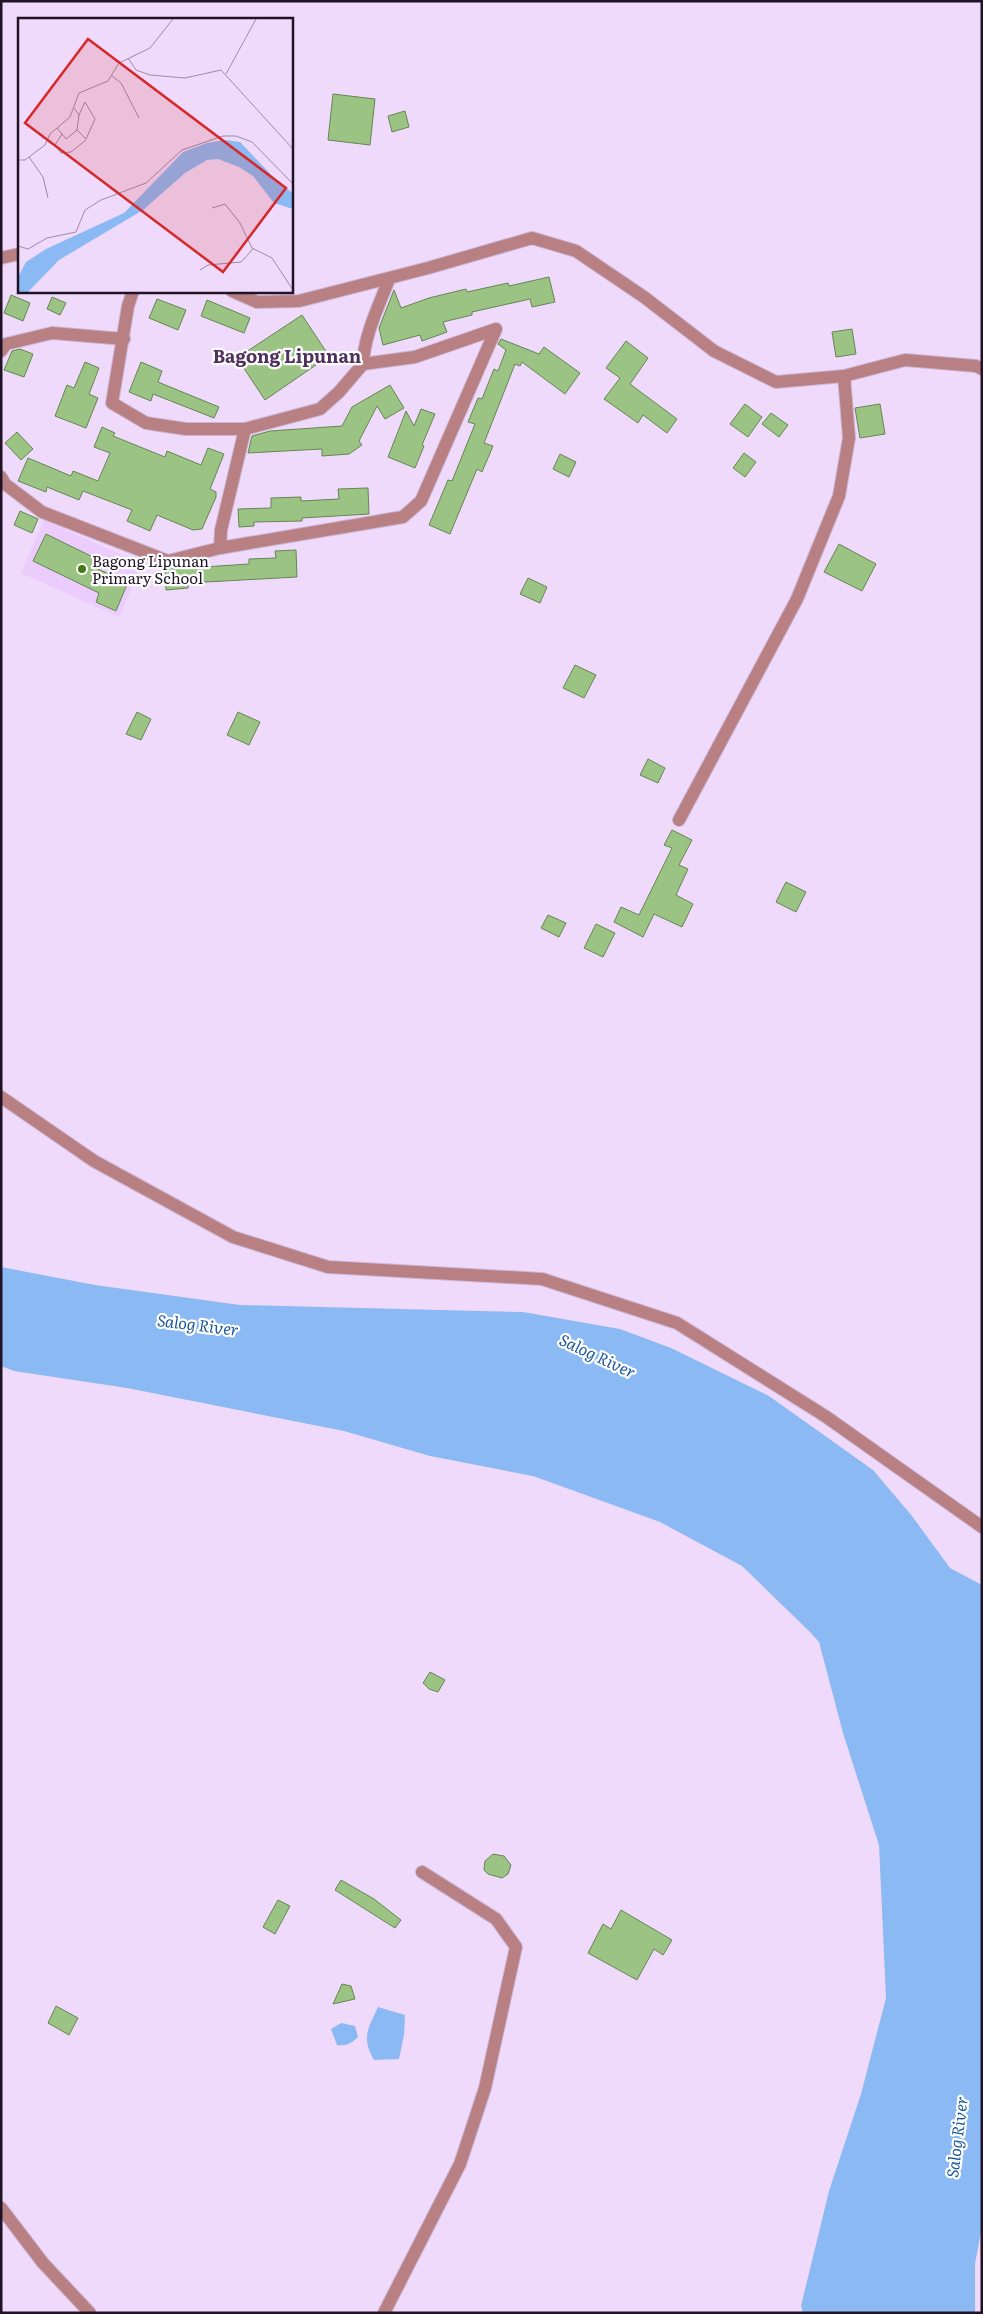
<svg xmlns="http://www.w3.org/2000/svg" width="983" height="2314" viewBox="0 0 983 2314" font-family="Literata,serif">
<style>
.built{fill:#ecccfc}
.water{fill:#8bb9f3}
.building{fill:#9bc384;stroke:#668553}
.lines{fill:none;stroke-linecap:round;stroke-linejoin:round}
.minor-casing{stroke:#cbb6d5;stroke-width:14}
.minor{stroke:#b98084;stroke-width:12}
.poi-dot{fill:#447c14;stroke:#fff;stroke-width:2}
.labels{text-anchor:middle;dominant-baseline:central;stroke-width:4.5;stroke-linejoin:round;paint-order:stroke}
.poi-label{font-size:15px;fill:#201326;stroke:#fff;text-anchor:start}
.water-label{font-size:16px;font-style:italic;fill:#1b579b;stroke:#fff}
.quarter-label{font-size:18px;font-weight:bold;fill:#50315d;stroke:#fff}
.inset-road{fill:none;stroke:#9d8aa6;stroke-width:1}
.view{fill:#d62828;fill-opacity:0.15;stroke:#d62828;stroke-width:2.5}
.inset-edge{fill:none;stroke:#201326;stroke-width:2.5}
</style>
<rect width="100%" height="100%" fill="#f0dafb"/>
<path class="built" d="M44,520L142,564L119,617L21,573Z"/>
<g class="water">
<path d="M1,1267L95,1285L240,1305L523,1312L620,1329L671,1348L769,1396L873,1470L912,1516L950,1568L982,1585V2226L975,2264V2313H803L801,2306L829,2191L861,2094L886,1998L879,1845L843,1733L819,1642L810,1632L742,1566L660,1522L533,1476L430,1456L344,1431L127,1388L14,1371L1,1366Z"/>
<path d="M378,2007L405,2015L404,2035L399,2059L374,2060C361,2037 368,2029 378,2007Z"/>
<path d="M341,2023L355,2026L358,2037C352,2043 347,2046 337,2045L331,2029Z"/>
</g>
<g class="building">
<path d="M333,94L375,99L370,145L328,140Z"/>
<path d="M405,111L409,127L392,132L388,116Z"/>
<path d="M549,277L555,302L532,307L530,299L472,312V315L443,322L447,332L422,341L420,335L383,345L379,328L394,290L401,308L429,298L466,289L467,292L508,283L509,286Z"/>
<path d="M11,295L30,303L23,321L4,313Z"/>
<path d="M52,297L66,303L60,315L47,309Z"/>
<path d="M157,299L186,310L178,330L149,318Z"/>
<path d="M207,300L250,318L244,333L201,316Z"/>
<path d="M302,315L329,356L265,400L237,358Z"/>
<path d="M852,329L856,354L836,357L832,332Z"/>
<path d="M501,339L539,354L544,347L580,373L565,394L522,362L520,366L515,364L484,443L493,446L482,472L477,469L450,534L429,525L448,480L452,481L475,424L468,422L478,398L482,399L494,369L498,371L506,350L498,344Z"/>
<path d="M626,341L648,358L630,384L677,419L667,433L643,415L638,423L604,399L620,378L606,368Z"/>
<path d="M20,349L33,354L24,377L4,370L12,351Z"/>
<path d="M85,362L99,368L89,394L98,398L86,428L55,416L67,385L74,388Z"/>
<path d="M141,362L162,371L158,382L219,407L214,418L153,394L151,401L129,392Z"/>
<path d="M390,385L404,408L385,419L377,406L359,441L362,445L349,454L322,456V449L248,453L252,436L270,431L342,426L352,407Z"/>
<path d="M745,404L762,417L748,437L730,424Z"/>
<path d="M880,404L885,434L860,438L855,408Z"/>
<path d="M421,409L435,414L422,445L424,446L415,468L388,457L406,411L414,426Z"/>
<path d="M771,413L788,425L779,437L762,424Z"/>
<path d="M102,427L115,433L113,436L165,457L167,451L201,465L208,448L224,454L210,489L216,492V497L202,529L193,530L157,515L150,531L127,521L132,510L83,491L79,500L47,487L46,492L18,481L28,458L71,476L73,471L98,481L110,453L94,447Z"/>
<path d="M17,432L33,449L21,460L5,443Z"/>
<path d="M744,453L756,462L745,477L733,468Z"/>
<path d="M560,454L576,462L569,477L553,469Z"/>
<path d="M368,488L369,514L302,518V521L254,522V526L239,527L238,509L271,508V498L301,497V501L339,499L338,489Z"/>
<path d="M20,511L38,519L32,533L14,525Z"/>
<path d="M46,534L97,559L93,567L128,582L116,611L96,602L99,593L33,561Z"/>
<path d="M839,544L876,564L862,591L824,572Z"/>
<path d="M296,550L297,577L188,583V588L166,590L165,568L184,565H187L188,568L249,564V559L276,558L275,551Z"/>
<path d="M528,578L547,587L540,603L520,594Z"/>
<path d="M575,665L596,675L584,698L563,688Z"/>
<path d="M137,712L151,719L141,740L126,734Z"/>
<path d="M238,712L260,722L249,745L227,735Z"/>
<path d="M648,759L665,768L658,783L640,775Z"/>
<path d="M672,830L692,840L679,865L688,869L676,895L693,904L682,927L654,914L643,937L614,922L621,907L639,915L672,848L664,845Z"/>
<path d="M786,882L806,892L796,912L776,902Z"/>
<path d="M548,915L566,923L559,937L541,928Z"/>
<path d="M596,924L615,933L603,957L584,948Z"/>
<path d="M430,1672L445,1680L438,1692L429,1689L423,1683Z"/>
<path d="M493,1854L504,1856L511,1865L508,1874L502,1878L488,1874L484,1870L485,1861Z"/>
<path d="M341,1880L374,1899L401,1920L395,1928L335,1890Z"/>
<path d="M278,1900L290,1906L275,1934L263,1927Z"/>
<path d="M621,1910L672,1940L663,1955L654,1949L637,1980L588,1953L603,1924L611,1929Z"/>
<path d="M342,1984L351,1986L355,1999L333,2004Z"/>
<path d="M56,2006L78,2018L69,2035L48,2023Z"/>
</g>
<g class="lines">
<g class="minor-casing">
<g id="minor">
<path d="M1,258L19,254"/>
<path d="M133,291L128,306L112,403L146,423L186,429H245L221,530L220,548L403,517L421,501L496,329L415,357L363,364C364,335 379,306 389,279"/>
<path d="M232,291L257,302L299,301L428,268L532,238L576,251L644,297L714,351L776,382L844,376L905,360L976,366L982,369"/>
<path d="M1,351L6,344L52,333L124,339"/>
<path d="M245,429L320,409L339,392L363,364"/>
<path d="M1,477L5,484L42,512L168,561L220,548"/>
<path d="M679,820L797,599L839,496L849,438L844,376"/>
<path d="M1,1097L94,1161L233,1237L328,1267L542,1279L677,1323L825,1416L982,1527"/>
<path d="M1,2208L43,2263L90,2313"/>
<path d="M384,2313L460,2164L485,2088L516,1947L496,1919L422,1872"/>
</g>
</g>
<use href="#minor" class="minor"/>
</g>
<circle class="poi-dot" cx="82" cy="569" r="5"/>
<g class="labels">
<g class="poi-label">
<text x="92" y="560">Bagong Lipunan<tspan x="92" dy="17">Primary School</tspan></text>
</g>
<g class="water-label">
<text transform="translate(198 1324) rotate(7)">Salog River</text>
<text transform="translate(598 1355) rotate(25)">Salog River</text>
<text transform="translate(956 2137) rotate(-83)">Salog River</text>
</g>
<g class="quarter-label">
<text x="287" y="355">Bagong Lipunan</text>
</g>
</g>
<g transform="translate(18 18)">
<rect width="275" height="275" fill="#f0dafb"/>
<path d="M207,122L222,124L263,167L275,175V191L256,185L235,158L221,149L200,141L189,142L167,155L125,192L41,242L10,274H0V259L8,244L28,231L106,195L165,134L189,125Z" fill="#8bb9f3"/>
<path class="inset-road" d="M110,40L118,52L132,57L167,60L203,52L275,131M208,56L238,1M93,57L103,65L121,100M39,110L48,121L59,112L68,121L77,101L67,84L61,97L56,90M59,112L61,97M44,116L37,127L43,135L53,134L68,122M11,139L25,159L30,180M0,142H7L27,127L32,116L52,99L61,75L90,63L101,45L132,30L155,1M194,190L207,186L222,205L234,230L254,240L275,272M0,228L10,231L29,220L58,214L67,192L83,182L128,165L164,132L205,118H218L234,124L275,166M182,252L190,247L223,244L235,231"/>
<path class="view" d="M70,21L268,170L205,254L7,105Z"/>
<rect width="275" height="275" class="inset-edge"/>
</g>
<rect width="983" height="2314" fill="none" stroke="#201326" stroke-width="5"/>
</svg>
